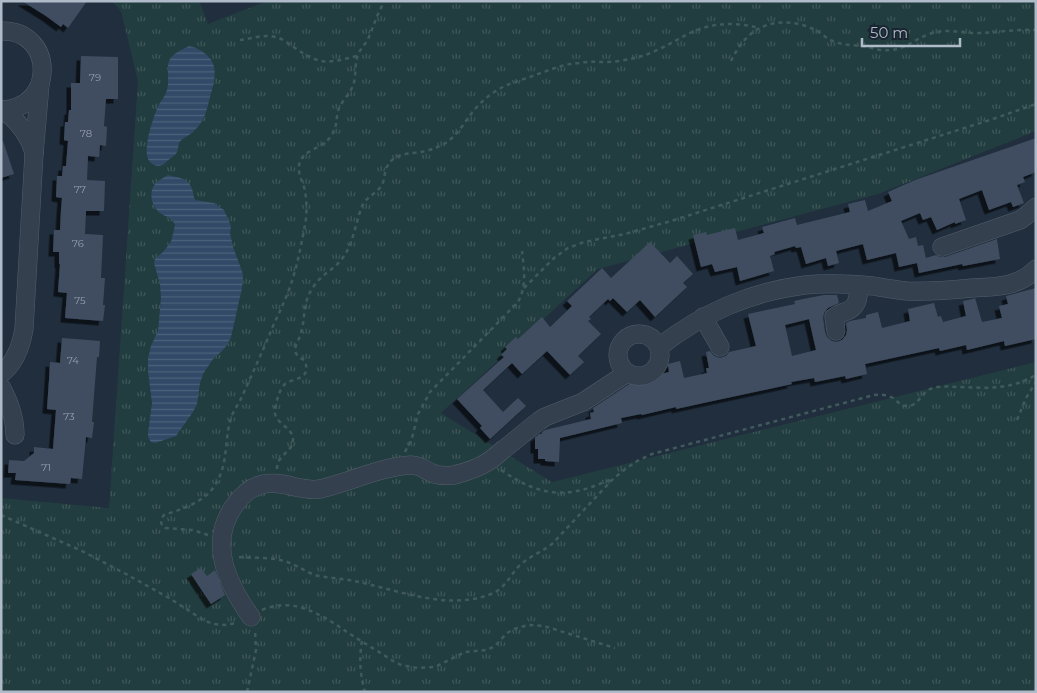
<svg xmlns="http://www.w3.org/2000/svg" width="1037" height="693" viewBox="0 0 1037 693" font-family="Montserrat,sans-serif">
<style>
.grass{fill:url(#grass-tufts)}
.water{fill:url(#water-rules)}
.building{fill:#3f4e60;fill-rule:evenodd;filter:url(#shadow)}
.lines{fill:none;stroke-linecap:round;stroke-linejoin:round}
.minor-casing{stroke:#535e6c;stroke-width:19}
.path{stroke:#405a5c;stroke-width:2.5;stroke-dasharray:4 4;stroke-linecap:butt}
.minor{stroke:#34404e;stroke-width:18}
.labels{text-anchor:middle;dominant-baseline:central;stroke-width:4.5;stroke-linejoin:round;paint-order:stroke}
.number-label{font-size:10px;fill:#94a0af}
</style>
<defs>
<pattern id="grass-tufts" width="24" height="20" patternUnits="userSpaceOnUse" patternTransform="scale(1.25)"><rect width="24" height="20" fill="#223d3f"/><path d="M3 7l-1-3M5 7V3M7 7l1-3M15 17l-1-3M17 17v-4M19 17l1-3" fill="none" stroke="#405759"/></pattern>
<pattern id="water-rules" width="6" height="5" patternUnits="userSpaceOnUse" patternTransform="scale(1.25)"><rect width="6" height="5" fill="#324a67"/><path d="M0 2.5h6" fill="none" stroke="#4d627b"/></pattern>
<filter id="shadow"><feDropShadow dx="-4.5" dy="4.5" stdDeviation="0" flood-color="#0009"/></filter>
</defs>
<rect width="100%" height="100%" fill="#202e3e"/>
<path class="grass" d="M112,1H199L208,24L267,1H1036V131L878,194L598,269L441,413L552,482L1036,362V692H1V498L109,508L138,81L121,11Z"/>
<g class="water">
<path d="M189,46C195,47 198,49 203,52C220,63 215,80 210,97C208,104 207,112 203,119C201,123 197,128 194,131C189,136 183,137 179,143C178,147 178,151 176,154L167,161L164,164C159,167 154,166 150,162C141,151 153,119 158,106C160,102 164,98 166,93C171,82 165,68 170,59C175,52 182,50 189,46Z"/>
<path d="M168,175C178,178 188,177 192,189C194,193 193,197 195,200L214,203L224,210L231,226L230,233L233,247L242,271L243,277L242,288L231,337L227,345L222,351L213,359L203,374L200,383L197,404L193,412L176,436L155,443L151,442L148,437V433L152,403L148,371V358L151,346L158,331L161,298L160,284L154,263L155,259L163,252L171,242L175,225C171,216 167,218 160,213C152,207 148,193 155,184C158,180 164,178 168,175Z"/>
</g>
<g class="building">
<path d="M22,1H87L68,28L63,24L61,27L46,16Z"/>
<path d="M81,56L118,57V99H106L104,126L107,127L106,146L100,145L99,157L88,156L87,180L105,181L104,211H86L85,234L103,235L101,278H105L103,305H105L103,321L65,318L67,293L58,292L60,264H59V252H53L54,230H60L61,210L62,198L56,197L57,176H62L63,166H66L68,141L64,140L65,122H68L69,110H71V83H80Z"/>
<path d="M1036,138V172L1023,177L1025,182L1017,185L1024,203L1013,207L1011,202L989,210L982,190L959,199L966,220L955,224V222L937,230L931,217L923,220L920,213L901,221L909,239L916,237L918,246L923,245L926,258L936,255L940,257H945L997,239L1000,259L963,266L962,264L919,273L917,263L899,267L896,253L867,260L863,244L836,251L839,263L828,266L826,258L806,264L801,247L796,248L795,246L774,252L775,254L770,256L774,271L740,281L737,267L715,272L712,264L701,267L693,235L706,232L707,235L735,228L738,240L764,233L762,227L795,218L797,225L850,212L848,204L865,200L868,211L892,201L888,192L915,180Z"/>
<path d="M1,141H3L14,174L1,178Z"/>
<path d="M650,242L670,263L677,256L693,274L683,283L687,287L655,317L640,300L627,312L613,298L610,301L608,299L589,317L591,319L588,321L601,334L578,356L584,362L570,375L547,351L522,374L512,363L483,390L503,412L518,398L526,406L490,439L480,428L482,426L457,399L504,357L501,355L507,349L505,347L516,337L518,339L542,317L550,327L572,306L567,301L602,268L611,278Z"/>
<path d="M1036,288V339L1005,346L1004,341L967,350L966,345L940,351L939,348L865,364L867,374L846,379L845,376L815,382L814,378L791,382L792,384L708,402L676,409V407L642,415L641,414L621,418L622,423L560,438L559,462L545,461V459H538V449H535V437L537,436L539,434H542V432L545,430L591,419L590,413L594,412L593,408L634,381L669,372L668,364L680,361L684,378L707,373L706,368H709L706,352L710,351L714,356L720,358L726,356L729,352L756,346L748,314L795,304L794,301L808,298L824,295H837L839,303L828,308L824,313L823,318L825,332L827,337L832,341L837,342L842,340L846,335L847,330L846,323L850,321L866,318V315L878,312L882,328L910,321L908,309L934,303L938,317L941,316L943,322L966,316L963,301L973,299L975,298L982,322L1002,318L999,306L1008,304L1006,296ZM809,319L816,350L792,356L785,325Z"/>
<path d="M62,338L100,341L99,357H97L94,395L92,422H94L92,438L86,437L82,479L71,478L70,484L15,480L16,473H8L9,460L24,461L34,453V447L53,449L56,410L47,409L49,380L50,362L60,363Z"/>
<path d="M201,568L207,576L215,570L225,595L211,604L191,574Z"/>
</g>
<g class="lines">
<g class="minor-casing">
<g id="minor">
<path d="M1,31C55,29 57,109 1,110"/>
<path d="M3,110C18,121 29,134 34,153"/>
<path d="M942,247L1020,220L1027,215L1036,207"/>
<path d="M703,317L720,347"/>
<path d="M836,331L834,317C841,312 853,311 856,303C859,298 858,291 859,286"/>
<circle cx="639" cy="355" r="21"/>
<path d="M659,347C703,313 749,292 805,285C826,283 852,284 873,286C885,288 896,290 907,291C929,292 951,290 972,288C995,287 1019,287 1036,269"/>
<path d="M1,374C15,363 21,347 24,329L34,154L40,85"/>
<path d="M1,387C10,403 15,417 15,435"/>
<path d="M251,617C227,583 208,543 234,506C241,496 251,486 264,484C283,480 300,492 320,489C351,482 379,467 411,465C420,465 425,470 432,473C439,476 447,476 454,475C466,472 479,468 489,461C494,458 499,453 504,449C516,440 527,430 539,421L545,417L583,402L627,373"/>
</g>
</g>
<g class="path">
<path d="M240,40C251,39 263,34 275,37C282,38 289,44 295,48C321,66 328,63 357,56"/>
<path d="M731,61C739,44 752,28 771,24C787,20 805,24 819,32C824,36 829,40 835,42C844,45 853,45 861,46C868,47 874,49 880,50C906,53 915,36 937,32C950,29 962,33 975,33C995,33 1015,29 1036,30"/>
<path d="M524,288L554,258L568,248L584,242L625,234L671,221L993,119L1036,104"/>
<path d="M1017,420L1026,398L1036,382"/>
<path d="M405,452L412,438L418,414L430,392L518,302C527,285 524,269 522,251"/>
<path d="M277,469C277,465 278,461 281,458C286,451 293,449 293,439C292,427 278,425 275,414C274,408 277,400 279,394C280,391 282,387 285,384C294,377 311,381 305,361C301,358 295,355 295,350C295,345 300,338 301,333C306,315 302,302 314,286C321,275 333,270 341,260C354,245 355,222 363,204C368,196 377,193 382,185C386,177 383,169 391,161C400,152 414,154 426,151C433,149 438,147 444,144C459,135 465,120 476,108C484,99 493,92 503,87C513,82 525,79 535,75C550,70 563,64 579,63C588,61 596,62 605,62C615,62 626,60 635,58C656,53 672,42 690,33C713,22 736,22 760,28"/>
<path d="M501,470C525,486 547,497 577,491C588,489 599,484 610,480"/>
<path d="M1,515L82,551L126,574L169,598L205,621L214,624L224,625L237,623"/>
<path d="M208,535L193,530L165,528C160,524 160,520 164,515C182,509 202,503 213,488C230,465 223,440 232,415C236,407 241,400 244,392C254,370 264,348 273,326C279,313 285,301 290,287C297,267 301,246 305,225C307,214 307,202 305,191C303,181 296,172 300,162C304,149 323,149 331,136C337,128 336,120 338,111C341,101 350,95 353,85C357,75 354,64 358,55C360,49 365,45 368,39C374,26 377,13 385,1"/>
<path d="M239,557C252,558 271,557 284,561C295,564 304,571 315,575C326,578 338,578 349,580C394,588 446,612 491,594C506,588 510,575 520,565C530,556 542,552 552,544L612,480L624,470L637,461L652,454L874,395C880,394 887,395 893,398C898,402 902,407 909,406C921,404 921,389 937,387C945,386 953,387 960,387C990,388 1009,390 1036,375"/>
<path d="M262,610C293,596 322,615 347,632C362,642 378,651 393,661L401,665L418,668L435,667L465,652L486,650L491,648L495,646L507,633L514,629L528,625L544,626L615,648"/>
<path d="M362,641C359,658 360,675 365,692"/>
<path d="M247,692L256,650L255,630"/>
</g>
<use href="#minor" class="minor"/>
</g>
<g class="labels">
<g class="number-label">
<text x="95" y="77">79</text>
<text x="86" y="133">78</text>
<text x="80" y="189">77</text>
<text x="78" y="243">76</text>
<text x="80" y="300">75</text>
<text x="73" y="360">74</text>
<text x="69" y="416">73</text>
<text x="46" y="467">71</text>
</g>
</g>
<rect width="1037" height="693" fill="none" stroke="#b0bbc9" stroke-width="5"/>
<path d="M862 38v8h98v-8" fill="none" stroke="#b0bbc9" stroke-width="2.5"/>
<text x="870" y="38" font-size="15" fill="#b0bbc9" stroke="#1a2532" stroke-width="4" paint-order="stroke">50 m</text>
</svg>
